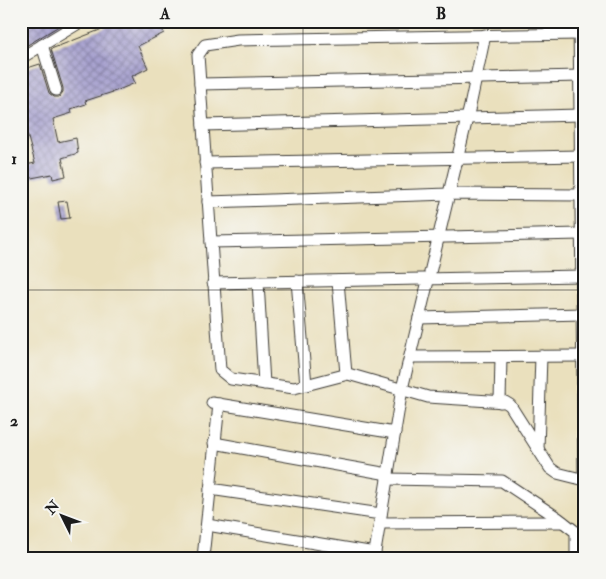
<svg xmlns="http://www.w3.org/2000/svg" width="606" height="579" viewBox="0 0 606 579" font-family="'IM FELL Double Pica',serif">
<style>
.building{fill:url(#building-cross-hatch)}
.lines{fill:none;stroke-linecap:round;stroke-linejoin:round}
.street-casing{stroke:#3b3934;stroke-width:13}
.street{stroke:#fff;stroke-width:11}
.grid{fill:none;stroke:#1c1c1c;stroke-width:1;stroke-opacity:0.55}
.neatline{fill:none;stroke:#1c1c1c;stroke-width:2}
.grid-label{font-size:16px;text-anchor:middle;font-weight:bold;fill:#1c1c1c}
</style>
<defs>
<pattern id="building-cross-hatch" width="8" height="8" patternUnits="userSpaceOnUse" patternTransform="scale(1.25)"><rect width="8" height="8" fill="#a7a1cf"/><path d="M0 0l8 8M0 8l8-8" fill="none" stroke="#8782a7"/></pattern>
</defs>
<rect width="100%" height="100%" fill="#f6f6f2"/>
<filter id="ink" filterUnits="userSpaceOnUse"><feTurbulence type="fractalNoise" baseFrequency=".02" numOctaves="2"/><feDisplacementMap in="SourceGraphic" scale="10" xChannelSelector="R" yChannelSelector="G"/><feConvolveMatrix kernelMatrix="1 2 1 2 8 2 1 2 1" color-interpolation-filters="sRGB"/></filter>
<filter id="wash" filterUnits="userSpaceOnUse"><feTurbulence type="fractalNoise" baseFrequency=".0096" numOctaves="4" result="noise"/><feDisplacementMap in="SourceGraphic" scale="20" xChannelSelector="R" yChannelSelector="G"/><feGaussianBlur stdDeviation="1.12" result="paint"/><feColorMatrix in="noise" values="0 0 0 0 0 0 0 0 0 0 0 0 0 0 0 0 0 1.4 0 .05"/><feComposite in="paint" operator="in"/></filter>
<g filter="url(#wash)">
<rect width="100%" height="100%" fill="#eae0bd"/>
<g id="blocks">
<g class="building">
<path d="M21,21H67L21,49Z"/>
<path d="M117,21H158L164,33L138,46L148,68L132,76L135,83L116,91L85,101L86,104L71,109L72,113L53,119L58,142L76,138L78,153L62,158L66,176L53,179L52,174L21,180V166L35,163L27,134L21,135V70L40,64L49,93L54,97H59L63,92V88L51,49L105,28Z"/>
<path d="M67,201L70,218L61,219L58,202Z"/>
</g>
</g>
</g>
<g filter="url(#ink)">
<use href="#blocks" fill-opacity="0" stroke="#3b3934" stroke-width="1"/>
<g class="lines">
<g class="street-casing">
<g id="street">
<path d="M579,21L584,480"/>
<path d="M579,34L238,40L205,45L198,55L220,370L231,379L294,388L348,374L428,397L505,402L510,405L550,468L557,473L585,480"/>
<path d="M42,45L56,90"/>
<path d="M21,58L82,21"/>
<path d="M200,84L580,76"/>
<path d="M203,125L580,115"/>
<path d="M205,163L580,156"/>
<path d="M208,202L449,194L581,195"/>
<path d="M211,242L581,234"/>
<path d="M297,281L306,385"/>
<path d="M338,281L346,374"/>
<path d="M258,282L264,384"/>
<path d="M213,283L582,276"/>
<path d="M419,318L582,314"/>
<path d="M410,357L582,356"/>
<path d="M500,402L501,357"/>
<path d="M212,403L395,433"/>
<path d="M214,443L388,474"/>
<path d="M538,449L541,356"/>
<path d="M387,479L502,481L558,518L576,532V558"/>
<path d="M210,489L381,514"/>
<path d="M380,523L563,522"/>
<path d="M207,525L375,553"/>
<path d="M203,558L219,404"/>
<path d="M374,558L402,389L470,106L485,35"/>
</g>
</g>
<use href="#street" class="street"/>
</g>
</g>
<path class="grid" d="M303,21V558M21,290H585"/>
<rect width="606" height="579" fill="none" stroke="#f6f6f2" stroke-width="55"/>
<g transform="translate(62 516) rotate(312)" stroke="#f6f6f2" stroke-width="4" paint-order="stroke">
<path d="M0-4L9 19L0 12L-9 19Z" fill="#1c1c1c"/>
<text y="-8" font-size="14" font-weight="bold" text-anchor="middle" fill="#1c1c1c">N</text>
</g>
<rect x="28" y="28" width="550" height="524" class="neatline"/>
<g class="grid-label">
<text x="165" y="19">A</text>
<text x="441" y="19">B</text>
<text x="14" y="164">1</text>
<text x="14" y="426">2</text>
</g>
</svg>
